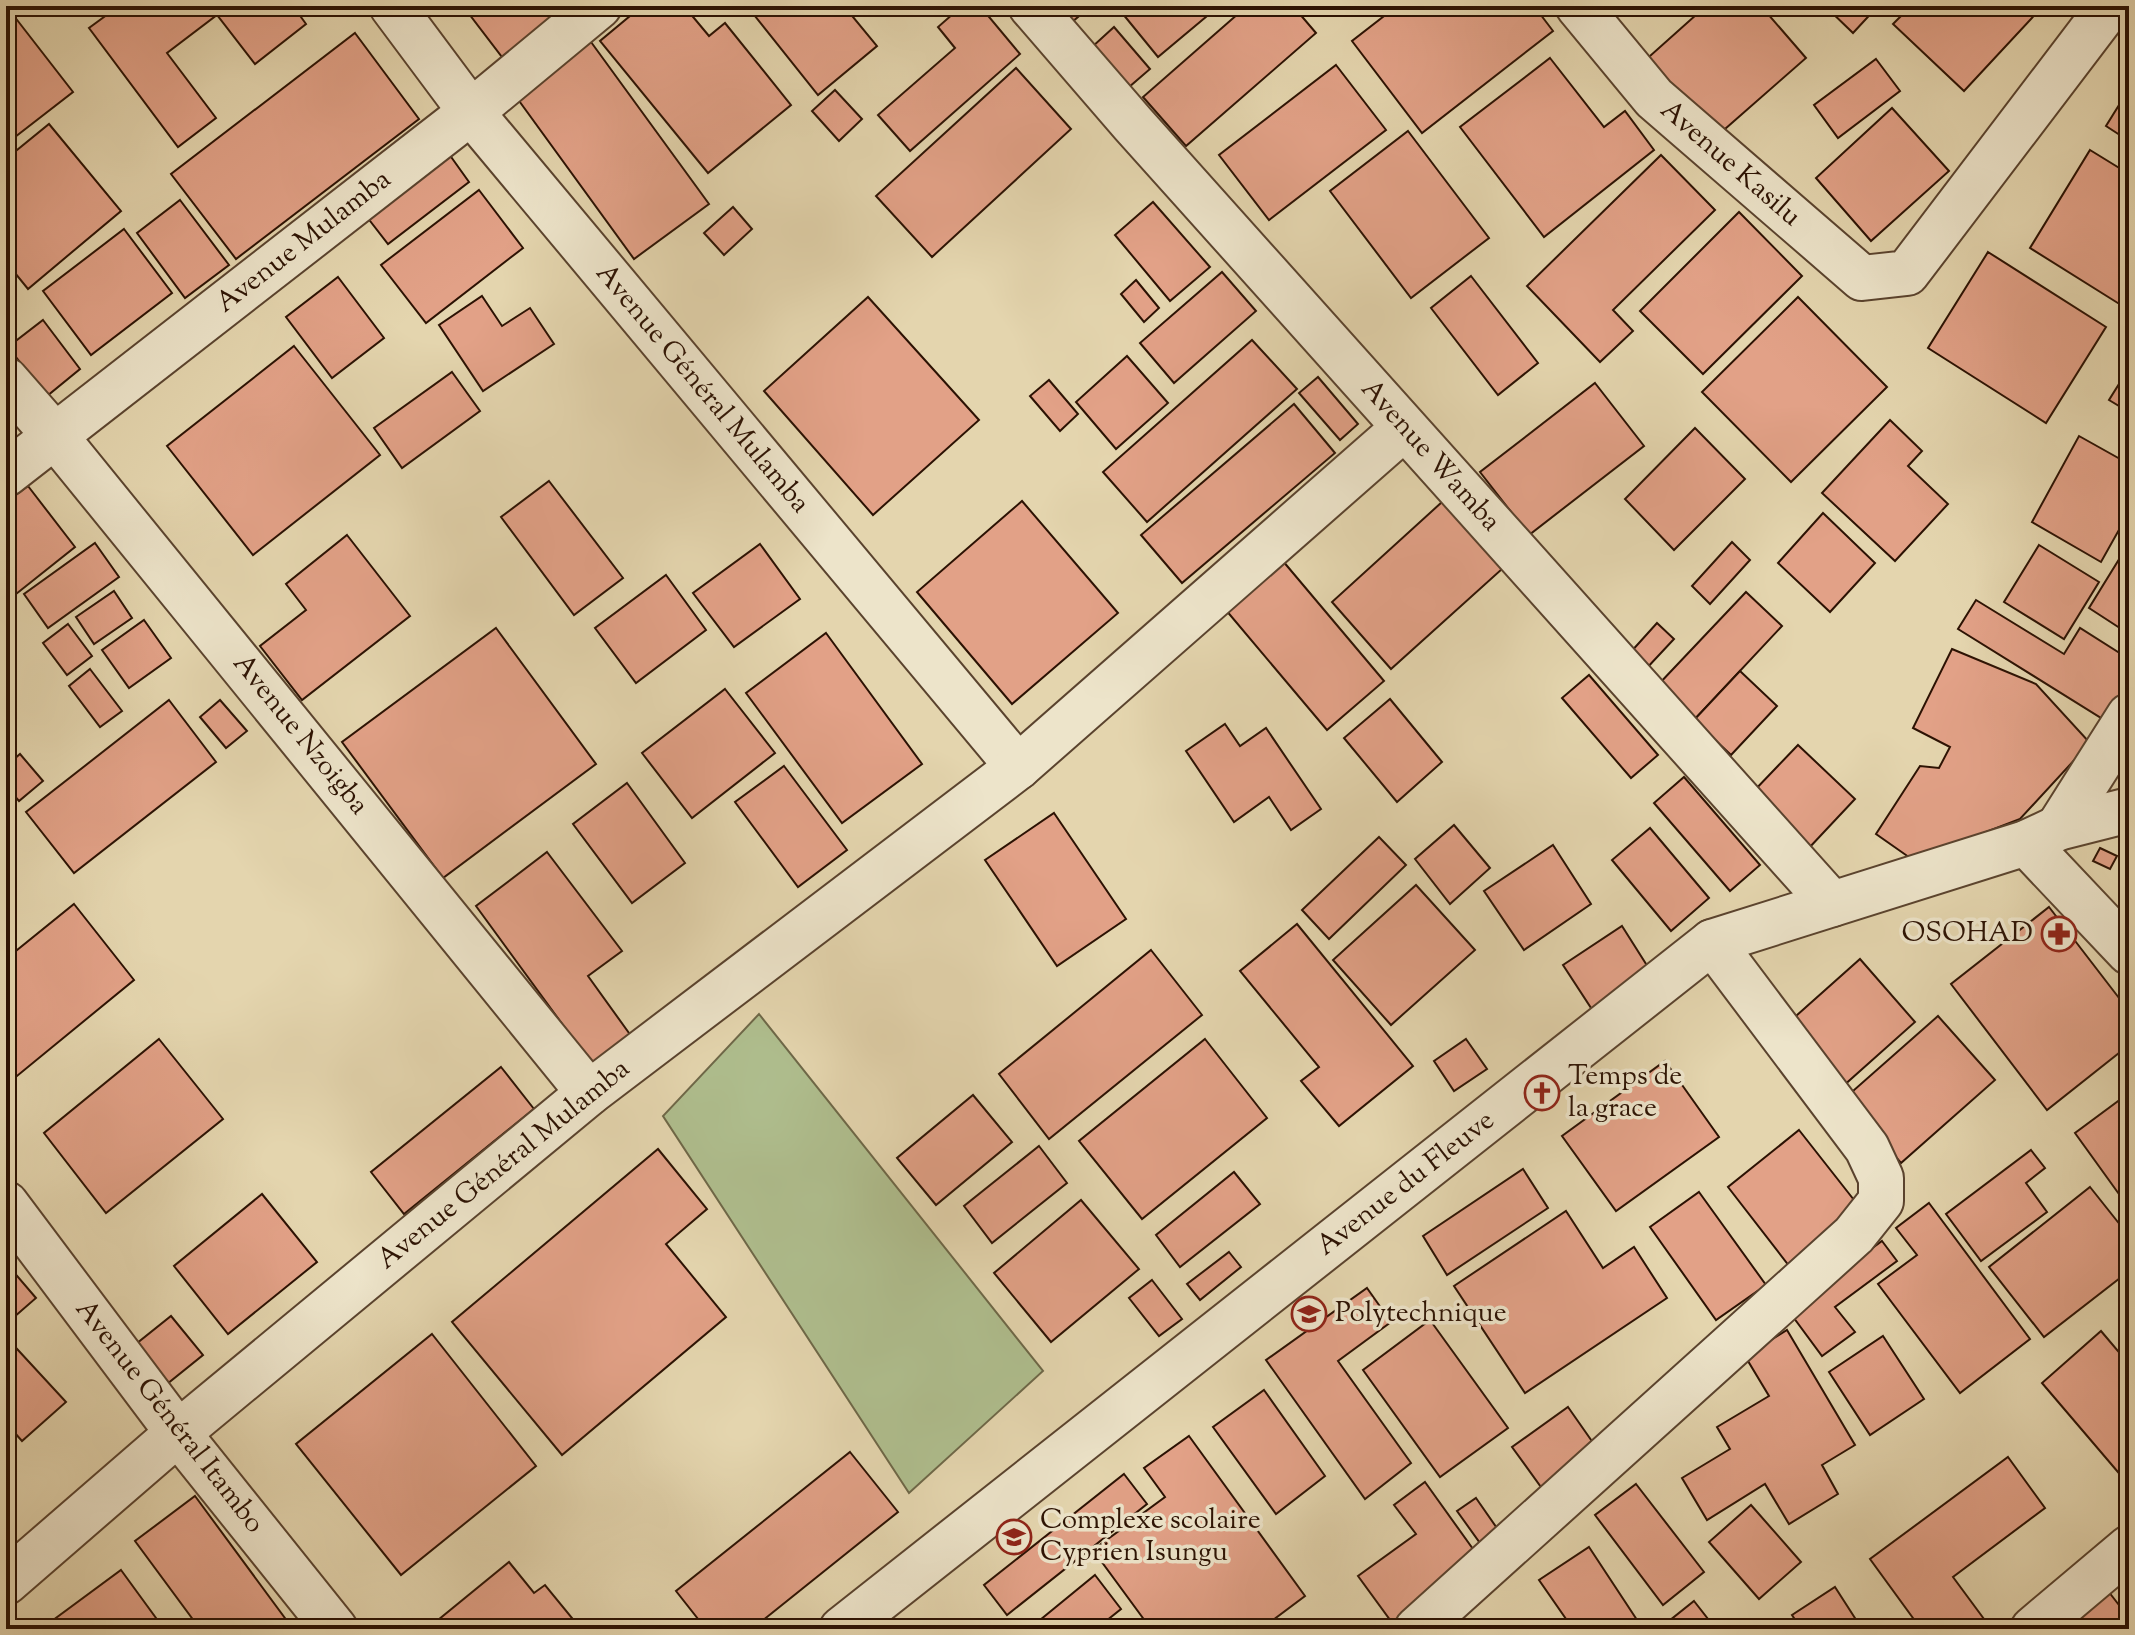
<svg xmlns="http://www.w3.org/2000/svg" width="2135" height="1635" viewBox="0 0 2135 1635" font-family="'Sorts Mill Goudy',serif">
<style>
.green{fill:#afbe8e;stroke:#6e6848;stroke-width:2}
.building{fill:#e2a187;stroke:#2c1203;stroke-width:2}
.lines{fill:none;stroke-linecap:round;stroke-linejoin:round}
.minor-casing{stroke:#5a432e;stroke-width:48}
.minor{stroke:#ede4ca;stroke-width:44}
.labels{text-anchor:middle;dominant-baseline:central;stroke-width:7;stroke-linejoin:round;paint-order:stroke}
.street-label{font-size:28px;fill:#2c1203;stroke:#ede4ca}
.poi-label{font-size:28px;fill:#2c1203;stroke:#ede4ca;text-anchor:start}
</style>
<rect width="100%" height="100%" fill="#e4d5ae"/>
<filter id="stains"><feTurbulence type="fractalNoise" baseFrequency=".0025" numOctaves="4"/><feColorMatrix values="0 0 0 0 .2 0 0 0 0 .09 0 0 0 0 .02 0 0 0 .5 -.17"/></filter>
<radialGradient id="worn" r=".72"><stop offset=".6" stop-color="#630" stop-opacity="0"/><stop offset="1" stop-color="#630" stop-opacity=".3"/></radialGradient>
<path class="green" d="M759,1014L1043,1371L909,1493L663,1116Z"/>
<g class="building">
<path d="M119,6H293L306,24L255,64L217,15L167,53L216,118L178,147L89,28Z"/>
<path d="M463,6H569L502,57Z"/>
<path d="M642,6H684L709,36L725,23L791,105L708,173L600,41Z"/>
<path d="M747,6H844L877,46L818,95Z"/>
<path d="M962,6H980L1020,54L910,151L878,115L955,48L938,27Z"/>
<path d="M1058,6H1091L1072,22Z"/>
<path d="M1120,6H1219L1158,57L1118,8Z"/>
<path d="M1247,6H1293L1316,33L1186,146L1143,97Z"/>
<path d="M1397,6H1534L1553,31L1422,133L1352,41Z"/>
<path d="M1706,6H1761L1806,58L1709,143L1641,64Z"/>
<path d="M1825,6H1878L1853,33Z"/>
<path d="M1911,6H2043L1964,91L1893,24Z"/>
<path d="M14,16L73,92L6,144V23Z"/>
<path d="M1114,27L1150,69L1129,87L1092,47Z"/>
<path d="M355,33L419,119L236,259L171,174Z"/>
<path d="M591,42L709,204L634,259L517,98Z"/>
<path d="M1550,58L1604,127L1625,111L1654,150L1544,237L1460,127Z"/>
<path d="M1876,59L1900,91L1838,138L1814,105Z"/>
<path d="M1336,65L1386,130L1269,220L1219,155Z"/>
<path d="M1016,68L1071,129L932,257L876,196Z"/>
<path d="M2129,89V141L2106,126Z"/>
<path d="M835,90L862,119L839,141L812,111Z"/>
<path d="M1892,108L1949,171L1871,241L1816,178Z"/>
<path d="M49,124L121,211L28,289L6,262V159Z"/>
<path d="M1408,131L1489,238L1411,298L1330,191Z"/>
<path d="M2090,150L2129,174V293L2121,305L2030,248Z"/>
<path d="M449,154L469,182L388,244L367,217Z"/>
<path d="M1661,155L1715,210L1613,310L1633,331L1600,362L1527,286Z"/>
<path d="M479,190L523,248L426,323L381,265Z"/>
<path d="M180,200L229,265L185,298L137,233Z"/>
<path d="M1153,202L1210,267L1170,301L1115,235Z"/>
<path d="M733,207L752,229L724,255L704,233Z"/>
<path d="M1739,212L1802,276L1703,374L1640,311Z"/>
<path d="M124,229L172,293L91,355L43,291Z"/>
<path d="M1988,252L2106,327L2046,423L1928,348Z"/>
<path d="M1222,272L1256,311L1174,383L1140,343Z"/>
<path d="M1471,276L1538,363L1498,395L1431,308Z"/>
<path d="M338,277L384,338L332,378L286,317Z"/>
<path d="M1136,280L1159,308L1144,322L1121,294Z"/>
<path d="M482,296L502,326L530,308L554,344L483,391L439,325Z"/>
<path d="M868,297L979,420L873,515L764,391Z"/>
<path d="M1798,297L1887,387L1791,482L1702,392Z"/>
<path d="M43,320L80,369L47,396L8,347Z"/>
<path d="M1252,340L1297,389L1147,522L1103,472Z"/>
<path d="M294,346L380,455L253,555L167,446Z"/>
<path d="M1127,356L1168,403L1116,449L1076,402Z"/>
<path d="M2129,368V412L2109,400Z"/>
<path d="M452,372L480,411L402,468L374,428Z"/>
<path d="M1318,377L1358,424L1340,440L1299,393Z"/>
<path d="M1049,380L1078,414L1060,431L1030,396Z"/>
<path d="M1595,383L1644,446L1529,535L1480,472Z"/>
<path d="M1294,404L1335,453L1182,583L1141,535Z"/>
<path d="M1890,420L1922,451L1908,466L1948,504L1895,561L1822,493Z"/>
<path d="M1695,428L1745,479L1674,550L1625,499Z"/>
<path d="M2079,436L2129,464V512L2101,562L2032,522Z"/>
<path d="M549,481L623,578L574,615L501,517Z"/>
<path d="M28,486L75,547L6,602V502Z"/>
<path d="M1022,501L1118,613L1012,704L917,592Z"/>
<path d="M1442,502L1502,569L1391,669L1332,602Z"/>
<path d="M1823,513L1875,563L1830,612L1778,563Z"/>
<path d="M347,535L410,616L302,700L260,646L306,610L286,584Z"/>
<path d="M1732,542L1750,560L1710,604L1692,586Z"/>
<path d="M95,543L119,577L48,628L24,594Z"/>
<path d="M760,544L800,599L734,647L693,593Z"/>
<path d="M2039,545L2099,582L2064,639L2004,602Z"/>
<path d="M2126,548L2129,549V634L2089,608Z"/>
<path d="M1277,554L1384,681L1327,730L1220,603Z"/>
<path d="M666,575L706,630L636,683L595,628Z"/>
<path d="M114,591L132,618L94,644L76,617Z"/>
<path d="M1746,592L1782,626L1694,720L1657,686Z"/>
<path d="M1976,600L2064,654L2080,628L2129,659V700L2114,726L1958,629Z"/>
<path d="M144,620L171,658L129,688L102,650Z"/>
<path d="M1657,623L1674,639L1645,670L1629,654Z"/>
<path d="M68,624L92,656L67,675L43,643Z"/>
<path d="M496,628L596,764L443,878L342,742Z"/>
<path d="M826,633L922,764L842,823L746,693Z"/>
<path d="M1952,649L2036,684L2090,743L2020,819L1913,860L1876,834L1920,766L1939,768L1950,747L1913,728Z"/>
<path d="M90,669L122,711L100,727L69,686Z"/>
<path d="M1740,671L1777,706L1731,755L1694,720Z"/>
<path d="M1589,675L1658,755L1631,778L1562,698Z"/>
<path d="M725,689L775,753L692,818L642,753Z"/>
<path d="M1390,699L1442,762L1397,802L1344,738Z"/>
<path d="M169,700L216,762L74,873L26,812Z"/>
<path d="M220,700L247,731L226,748L200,717Z"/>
<path d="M1225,724L1240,746L1266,728L1321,809L1291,830L1269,797L1234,822L1186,751Z"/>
<path d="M1798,745L1855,799L1808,849L1751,794Z"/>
<path d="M20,754L43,781L19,801L6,786V766Z"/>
<path d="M784,766L847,850L798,887L735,802Z"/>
<path d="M1684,777L1760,865L1730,891L1654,803Z"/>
<path d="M627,783L685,863L632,903L573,824Z"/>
<path d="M1054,813L1126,919L1057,966L985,860Z"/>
<path d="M1454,825L1490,868L1450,904L1415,859Z"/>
<path d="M1650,828L1709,898L1671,931L1612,860Z"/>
<path d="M1379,837L1406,865L1329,939L1302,910Z"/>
<path d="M1553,845L1591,904L1524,950L1484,891Z"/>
<path d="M2100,848L2117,856L2110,869L2093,861Z"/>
<path d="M547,852L622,951L588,976L634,1040L595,1069L476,906Z"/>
<path d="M1416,885L1475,950L1391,1025L1333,960Z"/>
<path d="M74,904L134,980L6,1085V959Z"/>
<path d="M2049,907L2129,1011V1045L2047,1110L1951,984Z"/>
<path d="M1297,924L1413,1066L1339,1126L1301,1081L1319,1067L1240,971Z"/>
<path d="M1622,926L1653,975L1595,1014L1563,965Z"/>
<path d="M1151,950L1202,1015L1049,1139L999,1074Z"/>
<path d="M1860,959L1915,1022L1842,1087L1787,1024Z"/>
<path d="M1938,1016L1995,1080L1901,1163L1845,1098Z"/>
<path d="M159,1039L223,1119L106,1213L44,1133Z"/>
<path d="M1205,1039L1267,1118L1142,1219L1079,1141Z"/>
<path d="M1466,1039L1487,1069L1454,1091L1434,1061Z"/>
<path d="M1665,1061L1719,1137L1616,1211L1562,1136Z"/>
<path d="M501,1067L534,1109L404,1214L371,1172Z"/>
<path d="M2129,1093V1208L2075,1133Z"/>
<path d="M973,1095L1012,1142L936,1205L897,1158Z"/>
<path d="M1799,1130L1865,1214L1793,1271L1728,1187Z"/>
<path d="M1039,1146L1067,1183L992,1243L964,1206Z"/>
<path d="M658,1149L707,1209L666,1244L726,1317L562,1455L452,1322Z"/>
<path d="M2031,1150L2045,1168L2026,1183L2047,1212L1981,1261L1946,1214Z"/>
<path d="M1523,1169L1548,1208L1447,1275L1423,1236Z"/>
<path d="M1234,1172L1260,1204L1180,1267L1156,1235Z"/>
<path d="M2090,1187L2129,1236V1271L2044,1337L1989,1267Z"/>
<path d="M1699,1192L1766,1285L1716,1320L1650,1227Z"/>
<path d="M262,1194L317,1262L228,1334L174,1266Z"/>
<path d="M1081,1200L1139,1269L1051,1342L994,1273Z"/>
<path d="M1929,1203L2030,1339L1960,1393L1878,1284L1917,1255L1896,1228Z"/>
<path d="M1566,1211L1603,1268L1634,1247L1667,1298L1525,1393L1454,1286Z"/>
<path d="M1882,1241L1897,1261L1835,1307L1855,1332L1822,1356L1788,1310Z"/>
<path d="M1229,1252L1241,1267L1200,1300L1187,1284Z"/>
<path d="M6,1263L36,1298L6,1324Z"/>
<path d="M1152,1280L1182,1319L1159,1336L1129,1298Z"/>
<path d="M1367,1288L1391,1322L1338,1361L1411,1463L1365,1499L1266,1360Z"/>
<path d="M171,1316L203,1355L167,1384L136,1344Z"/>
<path d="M1430,1320L1508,1428L1440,1477L1363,1370Z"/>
<path d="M1787,1330L1855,1445L1822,1465L1838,1494L1789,1524L1765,1484L1707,1520L1682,1478L1730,1449L1717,1427L1769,1396L1745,1356Z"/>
<path d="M2101,1331L2129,1364V1485L2042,1383Z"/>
<path d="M432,1334L536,1466L401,1575L296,1444Z"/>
<path d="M1883,1336L1924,1399L1870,1435L1829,1372Z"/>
<path d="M6,1337L66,1402L22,1441L6,1423Z"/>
<path d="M1264,1390L1325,1476L1276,1514L1213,1427Z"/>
<path d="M1568,1407L1596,1447L1541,1487L1512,1447Z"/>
<path d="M1189,1436L1305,1596L1261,1629H1151L1093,1550L1165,1497L1144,1468Z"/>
<path d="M850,1452L898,1512L752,1629H706L676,1591Z"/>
<path d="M2008,1457L2045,1508L1953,1577L1984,1619L1971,1629H1921L1870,1559Z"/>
<path d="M1124,1474L1147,1504L1007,1615L984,1585Z"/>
<path d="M1425,1482L1483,1563L1396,1628L1358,1576L1416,1534L1394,1505Z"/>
<path d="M1636,1484L1704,1572L1663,1605L1595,1515Z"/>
<path d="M195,1496L293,1629H200L135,1541Z"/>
<path d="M1476,1498L1508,1544L1490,1557L1457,1511Z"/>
<path d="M1751,1505L1801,1562L1759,1599L1709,1542Z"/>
<path d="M1589,1547L1641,1626L1637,1629H1573L1539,1580Z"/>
<path d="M509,1562L534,1593L545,1585L581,1629H427Z"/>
<path d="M121,1570L164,1629H41Z"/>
<path d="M1095,1575L1121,1609L1096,1629H1029Z"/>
<path d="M1835,1587L1862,1629H1801L1792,1615Z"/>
<path d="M2105,1587L2129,1618V1629H2048Z"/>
<path d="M1694,1601L1715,1628L1714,1629H1676L1669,1621Z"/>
</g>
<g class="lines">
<g class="minor-casing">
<g id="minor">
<path d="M392,6L471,112L1018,767"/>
<path d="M1031,6L1133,124L1832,904"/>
<path d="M1578,6L1654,98L1862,278L1907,273L2110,6"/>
<path d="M6,380L55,436L589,1093"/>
<path d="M6,474L471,112L599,6"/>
<path d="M2058,828L2129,716"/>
<path d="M2026,843L2129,952"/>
<path d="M6,1204L178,1433L335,1629"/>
<path d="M6,1582L178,1433L589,1093L1018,767L1404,428"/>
<path d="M842,1629L1712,942L2026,843L2058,828L2129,810"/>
<path d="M1417,1629L1854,1235L1881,1201V1178L1867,1148L1712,942"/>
<path d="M2033,1629L2129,1548"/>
</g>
</g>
<use href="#minor" class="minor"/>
</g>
<defs>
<g id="pharmacy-ring" transform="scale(1.8)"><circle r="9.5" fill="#ede4ca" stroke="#8f2418" stroke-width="1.5"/><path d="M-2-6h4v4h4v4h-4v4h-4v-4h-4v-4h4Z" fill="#8f2418"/></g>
<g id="church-ring" transform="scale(1.8)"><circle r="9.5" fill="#ede4ca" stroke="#8f2418" stroke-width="1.5"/><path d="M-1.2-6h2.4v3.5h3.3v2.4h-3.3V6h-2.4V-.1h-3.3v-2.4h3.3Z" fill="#8f2418"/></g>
<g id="school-ring" transform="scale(1.8)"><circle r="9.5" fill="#ede4ca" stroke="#8f2418" stroke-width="1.5"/><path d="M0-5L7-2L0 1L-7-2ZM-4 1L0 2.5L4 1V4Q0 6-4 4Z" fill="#8f2418"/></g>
</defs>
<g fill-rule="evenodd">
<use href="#pharmacy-ring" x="2059" y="934"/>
<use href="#church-ring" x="1542" y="1093"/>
<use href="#school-ring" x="1309" y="1314"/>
<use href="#school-ring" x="1014" y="1537"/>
</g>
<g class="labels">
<g class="street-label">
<text transform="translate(1730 164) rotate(41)">Avenue Kasilu</text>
<text transform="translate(304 242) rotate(-38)">Avenue Mulamba</text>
<text transform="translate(702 389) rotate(50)">Avenue Général Mulamba</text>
<text transform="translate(1430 456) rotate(48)">Avenue Wamba</text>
<text transform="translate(300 735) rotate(51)">Avenue Nzoigba</text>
<text transform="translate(504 1165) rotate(-39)">Avenue Général Mulamba</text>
<text transform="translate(1406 1184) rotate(-38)">Avenue du Fleuve</text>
<text transform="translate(169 1417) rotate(52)">Avenue Général Itambo</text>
</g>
<g class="poi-label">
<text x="2033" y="934" text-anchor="end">OSOHAD</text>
<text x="1568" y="1077">Temps de<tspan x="1568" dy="32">la grace</tspan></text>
<text x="1335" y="1314">Polytechnique</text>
<text x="1040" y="1521">Complexe scolaire<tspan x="1040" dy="32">Cyprien Isungu</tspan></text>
</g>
</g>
<rect width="2135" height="1635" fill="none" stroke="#e4d5ae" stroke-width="32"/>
<rect x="8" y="8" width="2119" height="1619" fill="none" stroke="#2c1203" stroke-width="4"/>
<rect x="16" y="16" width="2103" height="1603" fill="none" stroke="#2c1203" stroke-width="2"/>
<rect width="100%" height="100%" filter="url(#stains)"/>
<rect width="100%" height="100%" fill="url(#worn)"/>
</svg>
